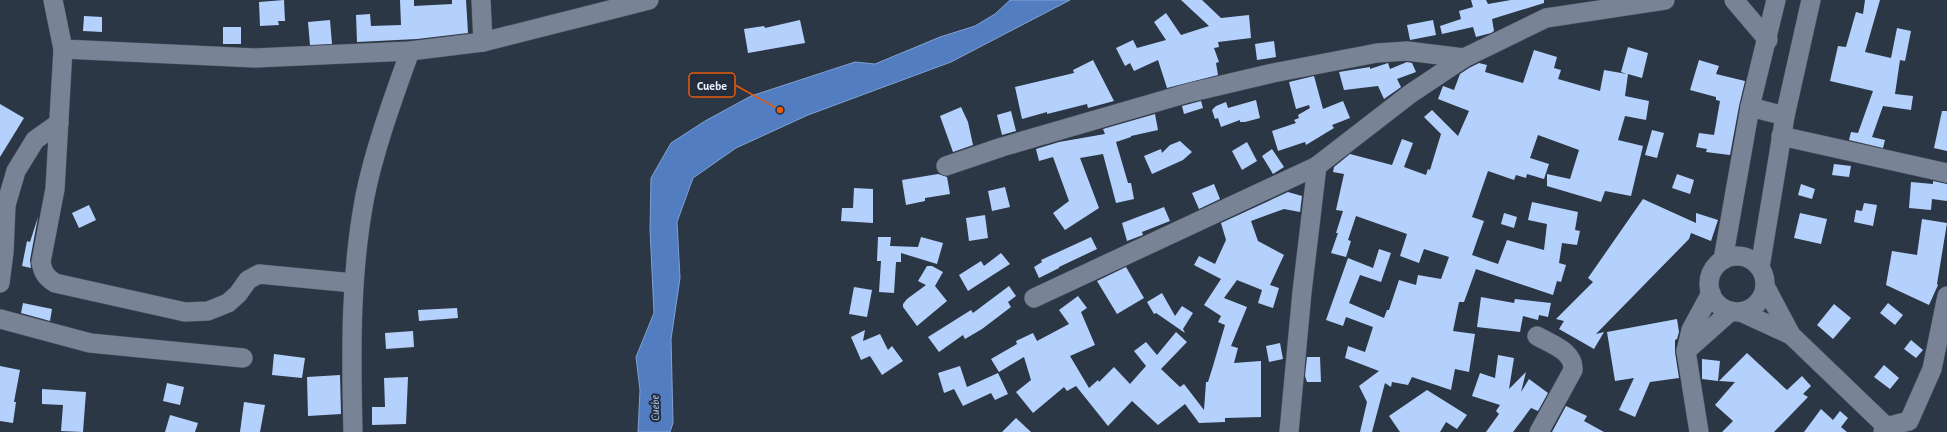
<svg xmlns="http://www.w3.org/2000/svg" width="1947" height="432" viewBox="0 0 1947 432" font-family="'Alegreya Sans',sans-serif">
<style>
.water{fill:#527ec1;stroke:#80a1d3}
.building{fill:#b4d1fd}
.lines{fill:none;stroke-linecap:round;stroke-linejoin:round}
.minor-casing{stroke:#4d5562;stroke-width:20}
.minor{stroke:#788496;stroke-width:19}
.labels{text-anchor:middle;dominant-baseline:central;stroke-width:4;stroke-linejoin:round;paint-order:stroke}
.water-label{font-size:12px;font-style:italic;fill:#b1c9ee;stroke:#232d3c}
.leader{fill:none;stroke:#e8590c;stroke-width:1.5}
.callout-dot{fill:#e8590c;stroke:#232d3c;stroke-width:1.5}
.callout{fill:#232d3c;stroke:#e8590c;stroke-width:1.5}
.callout-label{font-size:12px;text-anchor:middle;font-weight:bold;fill:#ecf3fd}
</style>
<rect width="100%" height="100%" fill="#2c3746"/>
<path class="water" d="M1010,0H1070L951,62L808,115L736,148L693,178L677,222L680,278L671,339L673,423L670,432H638L640,390L636,357L654,313L650,229L651,178L671,143L705,121L751,96L855,62L875,64L940,37L975,26L995,14Z"/>
<g class="building">
<path d="M284,0L285,21H278L279,25L260,26L259,2Z"/>
<path d="M400,0H414V6L452,4V0H466L468,33L417,39L357,42L356,15L370,14L371,26L401,25Z"/>
<path d="M1181,0H1202L1221,18L1249,15L1251,38L1218,42L1219,47L1214,48L1219,62L1216,63L1218,75L1167,88L1158,60L1134,71L1130,63L1125,66L1116,48L1133,40L1137,48L1166,40L1154,22L1166,13L1181,35L1209,26Z"/>
<path d="M1471,0H1486L1488,4L1511,0H1544V3L1492,19L1494,31L1491,33L1476,37L1473,27L1442,34L1440,26L1461,19L1459,11L1473,7Z"/>
<path d="M1865,0H1880L1865,52L1891,58L1897,28L1911,31L1905,61L1900,60L1895,94L1913,96L1911,110L1883,106L1872,137L1885,140L1883,148L1849,140L1851,132L1858,133L1873,91L1830,81L1838,46L1846,47L1856,12L1863,14Z"/>
<path d="M84,16L102,17V32L83,31Z"/>
<path d="M330,20L332,44L310,45L308,22Z"/>
<path d="M800,20L805,43L748,53L744,29L764,26L765,28Z"/>
<path d="M1433,20L1436,35L1410,40L1407,25Z"/>
<rect x="223" y="27" width="18" height="17"/>
<path d="M1274,41L1276,57L1257,60L1255,44Z"/>
<path d="M1628,47L1648,53L1642,78L1628,74L1625,96L1649,101L1646,120L1625,116L1618,140L1643,146L1631,196L1605,191L1601,202L1547,186V174L1570,179L1579,150L1538,135L1530,158L1549,164L1544,179L1527,174L1526,178L1516,175L1514,180L1488,171L1472,217L1484,221L1472,255L1498,264L1507,240L1544,250L1547,224L1528,220L1532,202L1578,212L1575,230L1580,231L1577,245L1562,243L1559,263L1566,265L1561,282L1557,281L1553,295L1476,269L1464,302H1459L1453,331L1475,334L1469,372L1455,369L1451,390L1412,377L1408,385L1392,382L1391,387L1385,383L1372,432H1360L1367,402L1359,386L1379,371L1345,358L1348,346L1365,352L1373,327L1346,317L1343,326L1326,320L1348,258L1373,268L1379,249L1391,253L1381,282L1360,275L1349,303L1384,318L1387,310H1389L1399,280L1416,285L1418,275L1441,279L1449,257L1424,249L1419,263L1400,256L1407,234L1356,216L1348,240L1351,241L1346,257L1331,253L1338,233H1336L1343,211L1336,210L1344,174L1333,172L1334,167L1350,154L1392,165L1402,139L1413,143L1404,167L1426,175L1428,169L1430,170L1441,134L1424,117L1432,110L1458,136L1469,111L1438,99L1443,86L1454,90L1460,74L1469,68L1479,63L1487,65L1485,72L1523,83L1534,50L1557,57L1554,68L1561,70L1558,79L1600,91L1604,70L1627,74L1621,72Z"/>
<path d="M1093,60L1114,101L1088,108L1087,104L1047,114V112L1022,119L1015,87L1074,73L1073,70Z"/>
<path d="M1699,60L1719,66L1716,74L1745,81L1739,106L1730,155L1706,152L1707,149L1696,147L1699,133L1714,135L1720,101L1716,100V97L1690,90Z"/>
<path d="M1407,62L1412,63L1416,72L1397,79L1401,87L1384,99L1378,86L1344,90L1339,72L1370,67V69L1388,63L1390,69Z"/>
<path d="M1314,76L1323,109L1343,101L1350,118L1332,125L1334,128L1306,145L1305,142L1278,151L1272,131L1296,123L1294,120L1299,118L1298,115L1310,108L1309,105L1296,109L1289,82Z"/>
<path d="M1256,100L1260,118L1245,122H1240V120L1221,127L1218,118L1215,119L1212,110L1216,106L1226,102L1228,108Z"/>
<path d="M1201,101L1203,108L1184,114L1182,106Z"/>
<path d="M0,104L24,118L0,157Z"/>
<path d="M961,107L968,122L973,145L953,152L940,116Z"/>
<path d="M1011,111L1016,131L1002,135L997,115Z"/>
<path d="M1942,111H1947V151L1934,148Z"/>
<path d="M1155,114L1158,130L1131,136V137L1116,142L1128,183H1131L1134,199L1116,203L1103,154L1080,158L1099,208L1065,230L1053,213L1069,201L1053,157L1039,161L1036,149L1059,142L1105,134L1103,129Z"/>
<path d="M1652,130L1664,133L1657,158L1645,155Z"/>
<path d="M1180,141L1192,152L1183,160L1152,174L1144,156L1161,149L1162,153L1170,145Z"/>
<path d="M1247,142L1257,161L1242,170L1232,151Z"/>
<path d="M1272,149L1284,167L1273,174L1262,156Z"/>
<path d="M1834,164L1851,166L1849,177L1832,175Z"/>
<path d="M938,174L947,177L950,194L925,198V201L906,205L902,180Z"/>
<path d="M1677,174L1694,180L1690,194L1672,188Z"/>
<path d="M1933,181L1947,184V201L1932,199L1931,210L1909,208L1911,182L1933,184Z"/>
<path d="M1214,184L1220,199L1199,209L1192,193Z"/>
<path d="M1801,184L1815,189L1812,199L1798,195Z"/>
<path d="M1005,187L1010,207L992,211L988,191Z"/>
<path d="M854,188L873,189V223L841,221L842,208H853Z"/>
<path d="M1288,192L1302,196L1300,212L1284,209L1251,221L1258,241L1284,255L1270,285L1279,288L1273,308L1258,303L1262,290L1237,280L1224,298L1247,307L1231,346L1238,348L1234,363L1261,361V417L1225,418V422L1199,423L1185,404L1158,425L1132,401L1108,426L1076,386L1067,391L1064,387L1033,413L1016,392L1031,380L1024,357L999,372L991,359L1017,344L1016,341L1033,333L1037,341L1069,324L1059,310L1078,296L1087,308L1081,312L1095,345L1070,356L1089,388L1098,380L1099,382L1114,367L1130,384L1146,366L1134,351L1146,342L1157,355L1176,332L1187,342L1161,369L1180,387L1184,384L1204,410L1206,382H1208L1213,366L1225,325L1218,322L1221,316L1204,305L1221,279L1194,265L1199,256L1215,264L1226,240L1221,223Z"/>
<path d="M1643,199L1696,223V213L1718,220L1711,241L1691,233L1689,239L1596,334L1604,332L1594,349L1559,329L1564,321L1556,319L1593,282L1588,278Z"/>
<path d="M1864,203L1877,205L1873,226L1854,222L1856,210L1862,211Z"/>
<path d="M89,205L96,220L79,228L72,213Z"/>
<path d="M1164,207L1170,221L1142,232L1143,235L1127,241L1122,223Z"/>
<path d="M1504,213L1517,217L1514,228L1501,224Z"/>
<path d="M1800,213L1827,219L1821,244L1794,238Z"/>
<path d="M985,215L988,238L969,241L966,218Z"/>
<path d="M38,217L30,260L31,268L22,266L27,241L30,242Z"/>
<path d="M1922,219L1947,223L1937,284L1938,285L1929,305L1886,285L1892,251L1917,255Z"/>
<path d="M878,237H891L890,246L918,247L921,237L943,243L937,264L901,253V262H896L894,293L879,292L881,261H877Z"/>
<path d="M1091,237L1097,249L1059,267V268L1039,278L1034,267L1042,262L1041,260Z"/>
<path d="M1001,253L1010,264L968,291L959,275L981,261L984,266Z"/>
<path d="M927,266H932L943,272L935,286L947,301L917,326L903,307V304L907,299L926,285L918,281Z"/>
<path d="M1126,267L1144,298L1117,314L1097,281Z"/>
<path d="M1009,286L1016,296L1008,302L1011,307L982,329L965,339L963,335L939,352L928,337L971,310L973,313Z"/>
<path d="M854,287L872,290L867,317L849,314Z"/>
<path d="M1162,293L1175,316L1182,306L1193,313L1183,329L1185,333L1156,313L1154,314L1147,302Z"/>
<path d="M1481,297L1514,303L1515,299L1551,303L1548,317L1539,315L1538,320L1523,316L1520,332L1477,327Z"/>
<path d="M23,303L52,309L50,321L21,313Z"/>
<path d="M1888,303L1903,315L1895,325L1880,313Z"/>
<path d="M1834,304L1851,318L1833,339L1817,325Z"/>
<path d="M457,308L458,318L419,321L418,310Z"/>
<path d="M1677,319L1679,332L1677,339L1675,340V352L1679,378L1650,382L1635,417L1619,410L1634,378L1615,381L1607,332Z"/>
<path d="M865,330L863,341L880,334L888,350L892,346L903,361L882,375L870,356L861,360L851,337Z"/>
<path d="M413,331L414,347L386,349L385,333Z"/>
<path d="M1911,340L1923,350L1916,358L1904,349Z"/>
<path d="M1280,343L1283,359L1269,362L1266,346Z"/>
<path d="M1747,353L1787,390L1802,376L1811,386L1803,394L1808,397L1774,432H1722L1733,421L1715,405L1735,382L1719,381Z"/>
<path d="M274,354L305,358L302,378L272,375Z"/>
<path d="M1498,355L1514,358L1509,389L1526,372L1521,392L1529,379L1548,393L1538,411L1531,408L1513,432H1486L1499,414L1496,411L1500,405L1472,396L1480,373L1495,378Z"/>
<path d="M1307,357H1320L1321,382H1307L1305,376Z"/>
<path d="M1702,359L1720,361L1718,381L1702,379Z"/>
<path d="M1884,365L1899,378L1890,389L1874,377Z"/>
<path d="M0,366L20,370L14,402H16L13,423L0,421Z"/>
<path d="M960,366L967,387L998,373L1008,394L995,400L991,393L963,406L954,389L944,393L938,373Z"/>
<path d="M340,375L341,414L308,416L307,377Z"/>
<path d="M408,377L406,424L372,425V407H385L384,378Z"/>
<path d="M167,383L184,387L180,405L163,401Z"/>
<path d="M42,389L86,392L83,432L61,431L63,405L42,404Z"/>
<path d="M1427,390L1467,415L1457,429L1446,422L1440,432H1400L1389,416Z"/>
<path d="M244,402L265,405L260,432H240Z"/>
<path d="M1566,406L1587,416L1584,421L1604,432H1552Z"/>
<path d="M1821,409L1833,420L1840,411L1848,418L1841,427L1847,432H1804Z"/>
<path d="M170,415L198,423L195,432H165Z"/>
<path d="M1016,418L1031,432H1002Z"/>
</g>
<g class="lines">
<g class="minor-casing">
<g id="minor">
<path d="M53,0L63,49L255,58L410,51L483,42L649,0"/>
<path d="M481,0L483,42"/>
<path d="M1734,0L1768,40"/>
<path d="M63,49L55,189L41,262C43,273 46,277 55,283L185,312L208,311L228,303L238,294L248,280L259,274L353,283"/>
<path d="M1750,107L1785,116"/>
<path d="M1781,136L1947,173"/>
<path d="M946,166L1002,147L1188,93L1273,73L1377,53L1407,51L1464,58"/>
<circle cx="1737" cy="284" r="28"/>
<path d="M1723,260L1750,107L1776,0"/>
<path d="M1760,267L1785,116L1811,0"/>
<path d="M0,283L4,252L6,205L16,171L35,140L59,123"/>
<path d="M1765,286L1791,335L1892,432"/>
<path d="M1034,298L1317,166"/>
<path d="M1741,312L1791,335"/>
<path d="M0,319L90,343L243,358"/>
<path d="M1537,336C1551,344 1574,351 1573,370L1539,432"/>
<path d="M1686,351L1731,311"/>
<path d="M353,432C351,353 350,274 365,196C375,147 393,99 410,51"/>
<path d="M1289,432L1302,292L1317,166L1410,94L1464,58L1546,18L1665,0"/>
<path d="M1699,432L1686,351L1691,330L1711,293"/>
<path d="M1883,432L1886,427L1909,421L1932,369L1947,296"/>
</g>
</g>
<use href="#minor" class="minor"/>
</g>
<g class="labels">
<g class="water-label">
<text transform="translate(655 408) rotate(-91)">Cuebe</text>
</g>
</g>
<path class="leader" d="M780 110L735 85"/>
<circle class="callout-dot" cx="780" cy="110" r="4"/>
<rect class="callout" x="689" y="73" width="46" height="24" rx="4"/>
<g class="callout-label">
<text x="712" y="90">Cuebe</text>
</g>
</svg>
